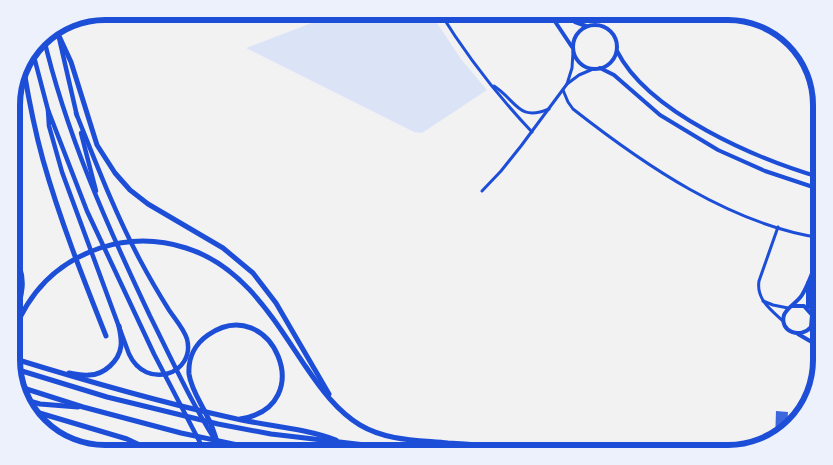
<svg xmlns="http://www.w3.org/2000/svg" width="833" height="465" viewBox="0 0 833 465" font-family="Helvetica,sans-serif">
<style>
.green{fill:#dbe4f7}
.building{fill:#3d67dc}
.lines{fill:none;stroke-linecap:round;stroke-linejoin:round}
.service{stroke:#1d4ed8;stroke-width:1}
.minor{stroke:#1d4ed8;stroke-width:3}
.tertiary{stroke:#1d4ed8;stroke-width:4}
.primary{stroke:#1d4ed8;stroke-width:4.5}
.motorway{stroke:#1d4ed8;stroke-width:5}
.rim{fill:none;stroke:#1d4ed8;stroke-width:6}
</style>
<rect width="100%" height="100%" fill="#f2f2f2"/>
<path class="green" d="M343,11H429L461,59L487,90L422,133L414,132L246,48Z"/>
<path class="building" d="M776,411L788,412L787,429L775,441Z"/>
<g class="lines">
<g class="service">
<path d="M793,423C794,414 798,408 807,409"/>
<path d="M689,454L703,449L741,450L756,447"/>
</g>
<g class="minor">
<path d="M439,11C466,55 497,95 532,132"/>
<path d="M567,84L572,68L573,52"/>
<path d="M494,86C517,101 518,122 549,109"/>
<path d="M563,90L568,102L573,109C643,164 731,225 822,238"/>
<path d="M482,191L501,171L521,146L567,84L579,75L593,69"/>
<path d="M778,227L759,281C756,299 771,310 783,321"/>
<path d="M763,301L773,305L788,308"/>
</g>
<g class="tertiary">
<path d="M548,11L572,47"/>
<path d="M564,11L575,22L586,26"/>
<circle cx="595" cy="47" r="22"/>
<path d="M617,51C648,113 757,159 822,178"/>
<path d="M600,68L614,75L660,115L718,150L765,171L822,190"/>
<path d="M793,306H804L812,315L811,327C801,339 779,332 784,315C787,307 797,303 802,295C811,280 816,262 822,245"/>
<path d="M808,308V283"/>
<path d="M811,327L813,338L818,345"/>
<path d="M798,334L822,348"/>
</g>
<g class="primary">
<path d="M57,29L77,116"/>
<path d="M43,35C66,134 107,225 150,316C173,362 195,411 224,454"/>
<path d="M33,53L48,110L87,211L154,354L206,454"/>
<path d="M48,110L49,126L62,172L129,354C146,391 196,374 187,339C184,329 175,319 169,310C159,294 149,277 140,260C115,213 96,163 76,113"/>
<path d="M81,133L96,191"/>
</g>
<g class="motorway">
<path d="M59,36L71,62L97,145L115,173L130,190L148,204L223,248L253,273L276,303L329,394"/>
<path d="M24,71C29,101 35,131 43,160C60,220 83,278 106,336"/>
<path d="M12,255C29,275 22,299 12,321"/>
<path d="M12,335C29,292 56,263 100,248C128,239 158,239 186,248C244,266 274,320 306,367C321,389 337,411 360,425C387,441 418,440 448,443C472,444 495,446 519,451"/>
<path d="M12,358C83,380 155,401 228,417C264,426 301,427 336,440"/>
<path d="M12,368L107,397L218,424L271,434L425,452L508,451"/>
<path d="M69,373C75,374 82,376 89,375C104,375 119,361 121,346C122,339 120,332 119,326"/>
<path d="M17,386L83,407L181,433L281,454"/>
<path d="M22,399L40,404L78,407"/>
<path d="M26,409L127,439L159,454"/>
<path d="M218,445C215,435 212,425 207,416C201,403 191,389 189,374C188,358 195,344 208,335C271,291 321,407 240,419"/>
<path d="M517,451L599,454"/>
</g>
</g>
<path d="M0 0H833V465H0ZM105 20H728A85 85 0 0 1 813 105V360A85 85 0 0 1 728 445H105A85 85 0 0 1 20 360V105A85 85 0 0 1 105 20Z" fill="#edf1fc" fill-rule="evenodd"/>
<path class="rim" d="M105 20H728A85 85 0 0 1 813 105V360A85 85 0 0 1 728 445H105A85 85 0 0 1 20 360V105A85 85 0 0 1 105 20Z"/>
</svg>
